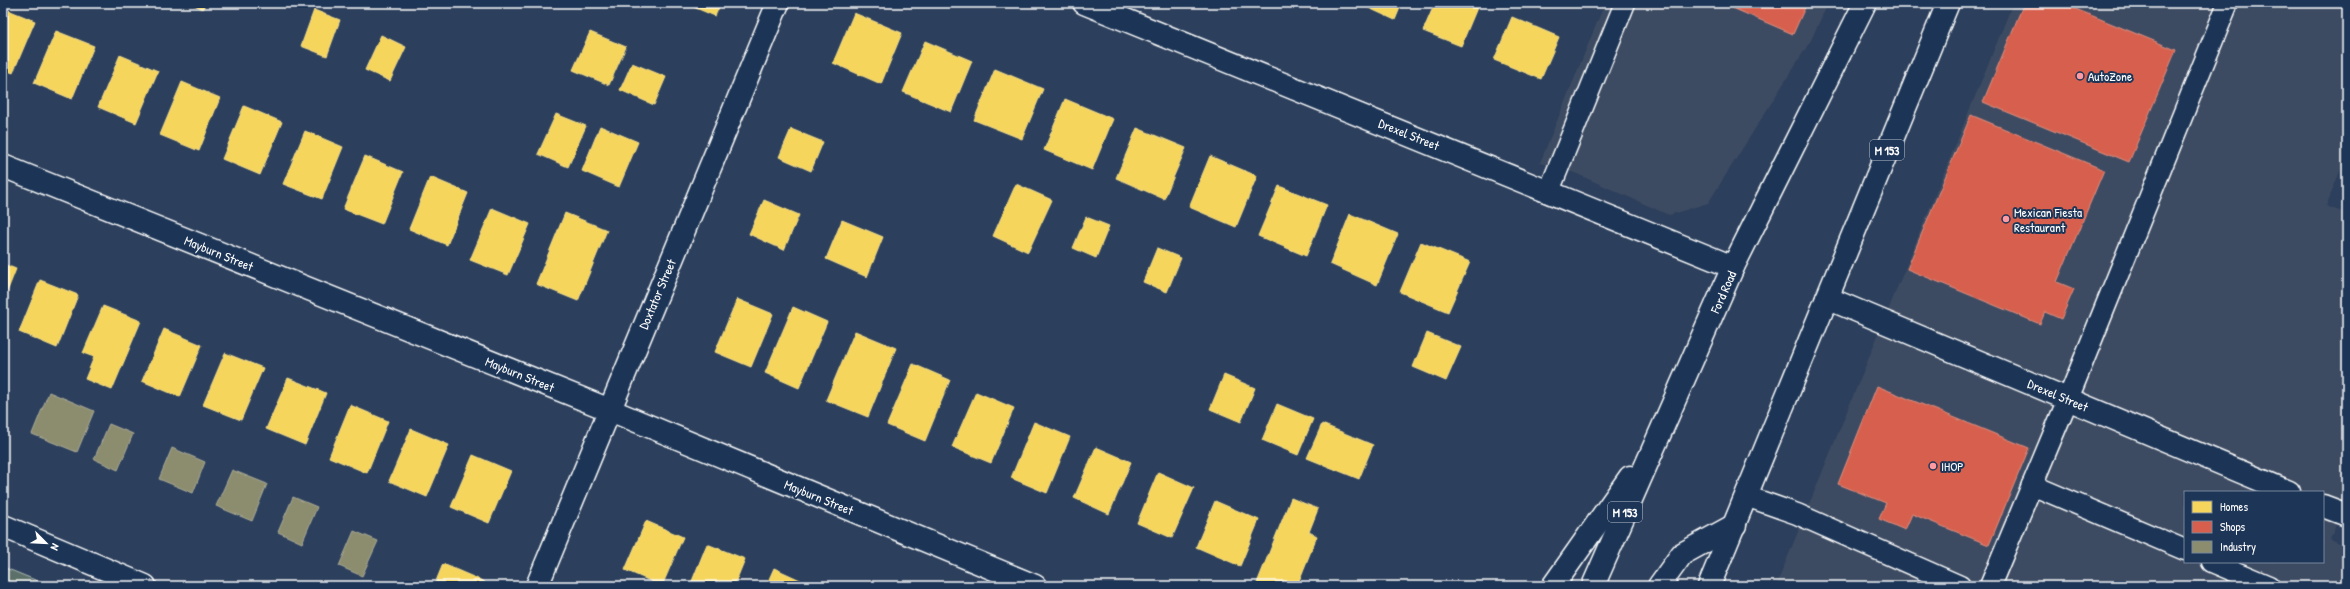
<svg xmlns="http://www.w3.org/2000/svg" width="2350" height="589" viewBox="0 0 2350 589" font-family="'Patrick Hand',sans-serif">
<style>
.built{fill:#3d4c62;fill-rule:evenodd}
.green{fill:#5c706b;stroke:#aeb8b5}
.homes{fill:#f6d55c;stroke:#f9e28d}
.shops{fill:#d6604d;stroke:#e29082}
.industry{fill:#8c8c6e;stroke:#aeae9a}
.lines{fill:none;stroke-linecap:round;stroke-linejoin:round}
.service-casing{stroke:#fff;stroke-width:23}
.minor-casing{stroke:#fff;stroke-width:25}
.primary-casing{stroke:#fff;stroke-width:25}
.service{stroke:#1d3557;stroke-width:20}
.minor{stroke:#1d3557;stroke-width:22}
.primary{stroke:#1d3557;stroke-width:22}
.poi-dot{fill:#ff9aa2;stroke:#1d3557;stroke-width:1.5}
.labels{text-anchor:middle;dominant-baseline:central;stroke-width:4;stroke-linejoin:round;paint-order:stroke}
.shield{fill:#1d3557;stroke:#bbc2cd;stroke-width:1}
.shield-label{font-size:12px;font-weight:bold;fill:#fff}
.poi-label{font-size:13px;fill:#fff;stroke:#1d3557;text-anchor:start}
.street-label{font-size:13px;fill:#fff;stroke:#1d3557}
</style>
<rect width="100%" height="100%" fill="#2c3f5c"/>
<filter id="ink" filterUnits="userSpaceOnUse"><feTurbulence type="fractalNoise" baseFrequency=".025" numOctaves="2"/><feDisplacementMap in="SourceGraphic" scale="8" xChannelSelector="R" yChannelSelector="G"/><feConvolveMatrix kernelMatrix="1 2 1 2 8 2 1 2 1" color-interpolation-filters="sRGB"/></filter>
<g filter="url(#ink)">
<g class="built">
<path d="M1605,3H1828L1811,40L1708,203L1669,215L1575,173L1540,163Z"/>
<path d="M2013,3H2347V154L2326,206L2347,214V497L2330,540L2347,547V586H1776ZM2185,492H2323V562H2185Z"/>
</g>
<path class="green" d="M3,567L50,586H3Z"/>
<g class="homes">
<path d="M190,3H205L203,9Z"/>
<path d="M684,3H721L715,16Z"/>
<path d="M1358,3H1402L1395,20Z"/>
<path d="M1435,3H1479L1461,46L1423,31Z"/>
<path d="M3,8L35,21L13,73L3,69Z"/>
<path d="M314,10L340,20L327,56L301,46Z"/>
<path d="M854,13L902,33L881,84L833,63Z"/>
<path d="M1512,17L1559,37L1541,79L1494,60Z"/>
<path d="M56,31L94,46L72,99L34,83Z"/>
<path d="M590,32L626,47L609,85L573,70Z"/>
<path d="M381,35L406,47L390,81L365,70Z"/>
<path d="M925,41L972,61L951,112L903,92Z"/>
<path d="M120,55L158,71L136,123L98,107Z"/>
<path d="M632,63L666,77L654,105L620,90Z"/>
<path d="M995,69L1043,89L1022,139L974,120Z"/>
<path d="M182,82L220,98L199,151L160,135Z"/>
<path d="M1065,99L1113,119L1092,170L1044,150Z"/>
<path d="M244,106L282,122L260,175L222,159Z"/>
<path d="M556,114L586,126L568,167L538,154Z"/>
<path d="M600,126L638,142L619,187L582,171Z"/>
<path d="M1137,128L1186,148L1164,199L1116,178Z"/>
<path d="M791,129L823,142L811,171L779,157Z"/>
<path d="M305,131L343,147L322,199L283,184Z"/>
<path d="M365,156L403,172L382,224L343,209Z"/>
<path d="M1210,156L1257,176L1236,227L1189,207Z"/>
<path d="M430,177L468,193L447,245L409,229Z"/>
<path d="M1016,184L1052,200L1028,252L993,236Z"/>
<path d="M1279,186L1327,205L1306,256L1258,236Z"/>
<path d="M764,200L799,215L784,250L749,234Z"/>
<path d="M492,208L530,224L508,275L470,260Z"/>
<path d="M565,213L607,230L578,301L536,284Z"/>
<path d="M1350,214L1398,234L1377,285L1330,264Z"/>
<path d="M1086,217L1109,226L1096,258L1073,248Z"/>
<path d="M842,220L883,237L867,277L826,259Z"/>
<path d="M1421,242L1470,262L1448,312L1400,292Z"/>
<path d="M1157,248L1181,258L1167,292L1143,282Z"/>
<path d="M3,264L16,269L3,302Z"/>
<path d="M40,280L78,295L57,348L19,332Z"/>
<path d="M737,299L773,314L751,367L715,352Z"/>
<path d="M103,306L141,321L112,390L85,379L94,357L83,353Z"/>
<path d="M793,307L827,322L799,388L765,373Z"/>
<path d="M164,329L202,345L180,397L142,381Z"/>
<path d="M855,331L896,348L868,417L826,400Z"/>
<path d="M1427,333L1461,347L1446,381L1413,367Z"/>
<path d="M225,353L263,368L241,420L203,405Z"/>
<path d="M913,364L950,380L925,441L887,425Z"/>
<path d="M1224,375L1255,388L1241,422L1210,409Z"/>
<path d="M288,378L326,393L305,445L266,429Z"/>
<path d="M976,392L1014,408L991,463L952,447Z"/>
<path d="M1277,404L1313,419L1298,455L1262,440Z"/>
<path d="M350,405L388,421L367,473L329,457Z"/>
<path d="M1034,422L1070,437L1047,493L1011,478Z"/>
<path d="M1322,424L1373,445L1359,479L1307,458Z"/>
<path d="M411,429L449,445L427,497L389,481Z"/>
<path d="M1096,447L1131,462L1109,514L1074,498Z"/>
<path d="M473,455L511,471L489,523L451,507Z"/>
<path d="M1158,472L1194,488L1172,538L1137,523Z"/>
<path d="M1291,498L1318,509L1309,532L1317,536L1297,586H1264L1257,583Z"/>
<path d="M1215,501L1259,520L1240,566L1196,547Z"/>
<path d="M646,521L683,537L662,586L625,570Z"/>
<path d="M707,544L745,559L734,586H690Z"/>
<path d="M443,564L485,582L484,586H434Z"/>
<path d="M774,568L809,584L808,586H766Z"/>
</g>
<g class="shops">
<path d="M1721,3H1807L1793,34Z"/>
<path d="M2024,3H2061L2176,50L2129,162L1983,102Z"/>
<path d="M1971,115L2104,170L2057,282L2074,289L2061,319L2045,312L2040,324L1907,269Z"/>
<path d="M1877,386L2029,448L1989,545L1912,514L1905,530L1879,519L1886,503L1838,484Z"/>
</g>
<g class="industry">
<path d="M49,392L94,411L77,452L32,434Z"/>
<path d="M109,424L133,434L118,470L94,459Z"/>
<path d="M172,448L205,462L193,493L159,479Z"/>
<path d="M232,470L267,484L252,521L216,506Z"/>
<path d="M293,497L317,507L302,543L278,532Z"/>
<path d="M354,531L378,541L362,576L339,566Z"/>
</g>
<g class="lines">
<g class="service-casing">
<g id="service">
<path d="M1549,191L1625,3"/>
<path d="M2032,485L2185,550"/>
<path d="M1746,496L1797,514L1960,586"/>
<path d="M2212,562L2269,586"/>
<path d="M1990,586L2068,399L2228,3"/>
</g>
</g>
<g class="minor-casing">
<g id="minor">
<path d="M1084,3L1733,267"/>
<path d="M3,166L610,410L1035,586"/>
<path d="M1827,298L2289,492"/>
<path d="M2323,506L2347,515"/>
<path d="M537,586L778,3"/>
</g>
</g>
<g class="primary-casing">
<g id="primary">
<path d="M3,526L145,586"/>
<path d="M1553,586L1630,477"/>
<path d="M1593,586L1733,267L1865,3"/>
<path d="M1659,586L1682,554L1735,525"/>
<path d="M1709,586L1948,3"/>
</g>
</g>
<use href="#service" class="service"/>
<use href="#minor" class="minor"/>
<use href="#primary" class="primary"/>
</g>
</g>
<g class="poi-dot">
<circle cx="2080" cy="76" r="4"/>
<circle cx="2006" cy="219" r="4"/>
<circle cx="1933" cy="466" r="4"/>
</g>
<g class="labels">
<g class="shield">
<rect x="1870" y="140" width="34" height="20" rx="3"/>
<rect x="1608" y="502" width="34" height="20" rx="3"/>
</g>
<g class="shield-label">
<text x="1887" y="150">M 153</text>
<text x="1625" y="512">M 153</text>
</g>
<g class="poi-label">
<text x="2088" y="76">AutoZone</text>
<text x="2014" y="212">Mexican Fiesta<tspan x="2014" dy="15">Restaurant</tspan></text>
<text x="1941" y="466">IHOP</text>
</g>
<g class="street-label">
<text transform="translate(1409 134) rotate(22)">Drexel Street</text>
<text transform="translate(219 253) rotate(22)">Mayburn Street</text>
<text transform="translate(1723 292) rotate(-66)">Ford Road</text>
<text transform="translate(657 294) rotate(-67)">Doxtator Street</text>
<text transform="translate(520 374) rotate(22)">Mayburn Street</text>
<text transform="translate(2058 395) rotate(23)">Drexel Street</text>
<text transform="translate(819 497) rotate(22)">Mayburn Street</text>
</g>
</g>
<rect width="2350" height="589" fill="none" stroke="#1d3557" stroke-width="16"/>
<rect x="8" y="8" width="2334" height="573" fill="none" stroke="#fff" stroke-width="1.5" filter="url(#ink)"/>
<rect x="2184" y="491" width="140" height="72" fill="#1d3557" stroke="#77869a"/>
<rect x="2192" y="501" width="20" height="12" fill="#f6d55c" stroke="#77869a"/>
<text x="2220" y="511" font-size="12" fill="#ffffff">Homes</text>
<rect x="2192" y="521" width="20" height="12" fill="#d6604d" stroke="#77869a"/>
<text x="2220" y="531" font-size="12" fill="#ffffff">Shops</text>
<rect x="2192" y="541" width="20" height="12" fill="#8c8c6e" stroke="#77869a"/>
<text x="2220" y="551" font-size="12" fill="#ffffff">Industry</text>
<g transform="translate(46 543) rotate(114)" stroke="#1d3557" stroke-width="3" paint-order="stroke">
<path d="M0-3L7 15L0 10L-7 15Z" fill="#ffffff"/>
<text y="-6" font-size="11" font-weight="bold" text-anchor="middle" fill="#ffffff">N</text>
</g>
</svg>
